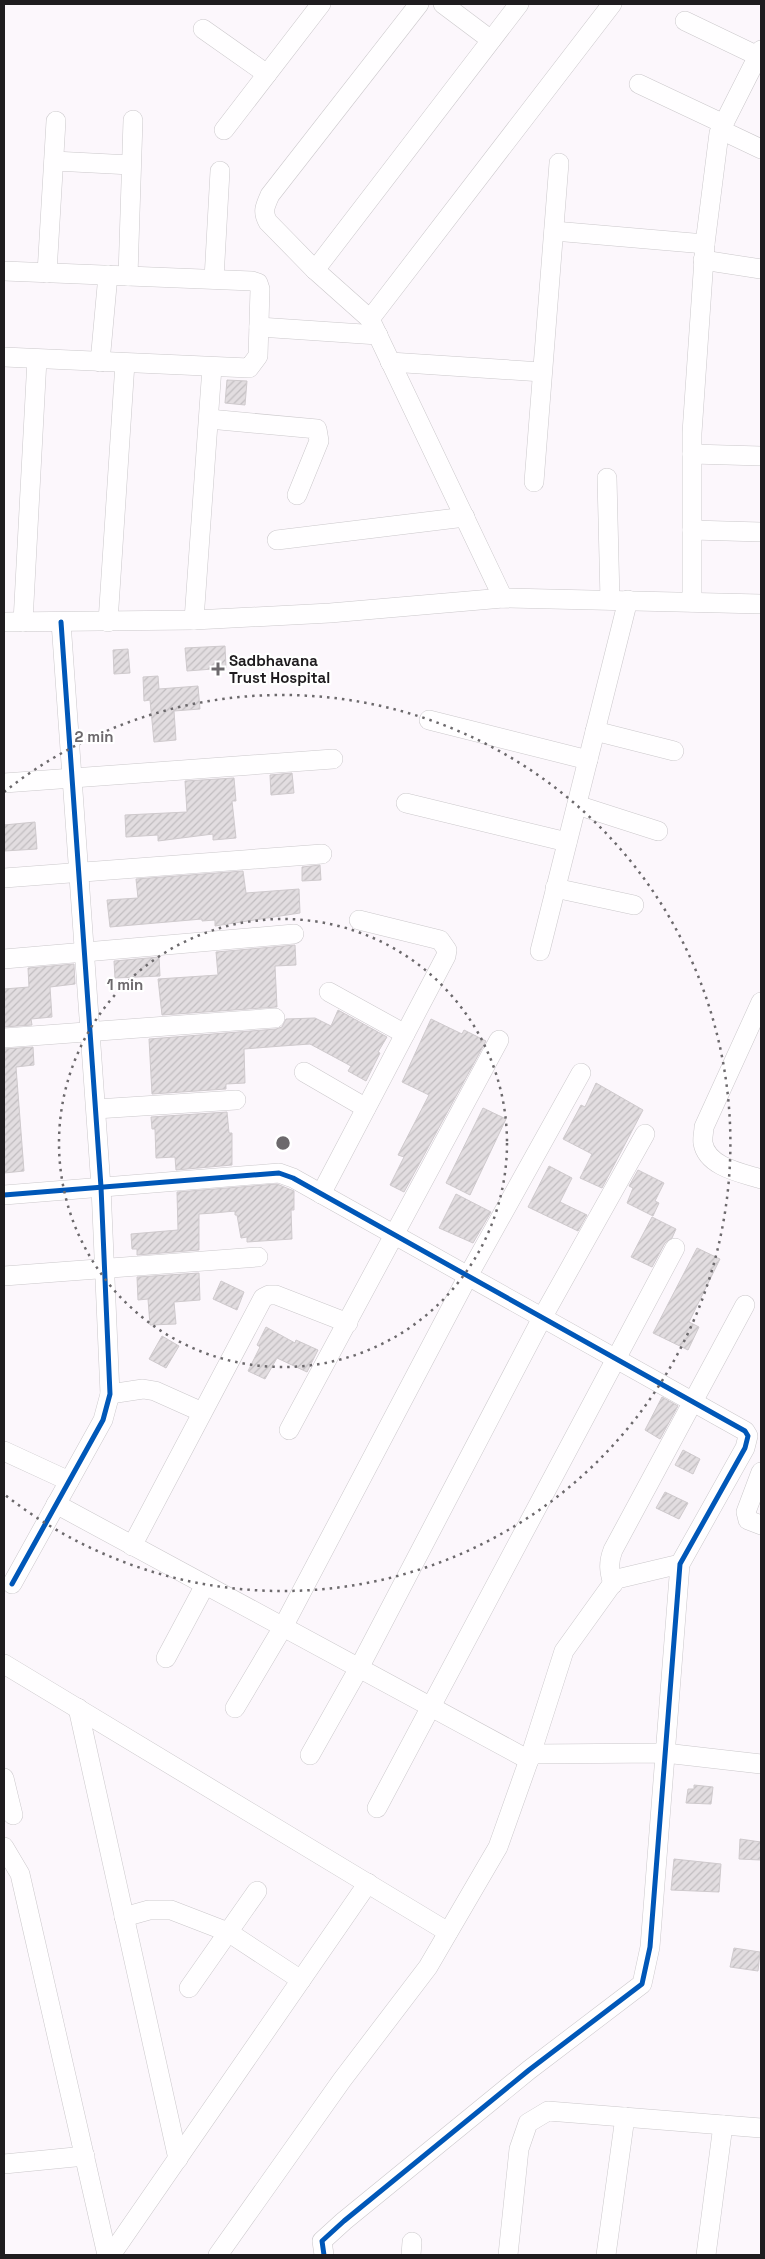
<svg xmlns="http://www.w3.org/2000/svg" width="765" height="2259" viewBox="0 0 765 2259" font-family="'Space Grotesk',sans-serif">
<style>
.building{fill:url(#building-hatch);stroke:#cfcacd}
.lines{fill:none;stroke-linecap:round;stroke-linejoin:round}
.minor-casing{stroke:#cbc8cb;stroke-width:20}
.minor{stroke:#fffeff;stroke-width:19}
.cycleway-casing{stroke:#fff;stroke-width:8}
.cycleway{stroke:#0057b8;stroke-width:5}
.ring{fill:none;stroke:#6c696c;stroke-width:2.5;stroke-dasharray:2.5 5}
.poi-dot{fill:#6c696c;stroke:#fff;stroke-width:2}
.labels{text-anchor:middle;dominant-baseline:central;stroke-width:4.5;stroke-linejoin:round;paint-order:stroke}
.poi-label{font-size:15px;font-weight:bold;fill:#1f1c1f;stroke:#fff;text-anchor:start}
.centre{fill:#6c696c;stroke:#fff;stroke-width:2.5}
.ring-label{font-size:15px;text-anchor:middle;font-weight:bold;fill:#6c696c;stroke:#fff;stroke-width:4.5;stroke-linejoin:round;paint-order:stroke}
</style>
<defs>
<pattern id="building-hatch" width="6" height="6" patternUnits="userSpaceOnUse" patternTransform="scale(1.25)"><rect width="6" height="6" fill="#e2dde0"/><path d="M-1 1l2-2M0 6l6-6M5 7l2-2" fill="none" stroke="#c1bdc0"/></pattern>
</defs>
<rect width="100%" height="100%" fill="#fcf7fc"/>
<g class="building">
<path d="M227,380L247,381L245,405L225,403Z"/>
<path d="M225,646L226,668L187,671L185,648Z"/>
<path d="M128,649L130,673L114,674L113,650Z"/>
<path d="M158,676L159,689L198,686L200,709L174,711L176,740L154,742L150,700L144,701L143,677Z"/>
<path d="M292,773L294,793L271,795L270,775Z"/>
<path d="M234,778L236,801H232L236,838L213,840V834L158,841V835L126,837L125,815L187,812L185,781Z"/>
<path d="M35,822L37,849L4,851V825Z"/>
<path d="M320,865L321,880L302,881V867Z"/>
<path d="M243,871L246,893L299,889L300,913L215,926V920L202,921V919L110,927L107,900L138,898L136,879Z"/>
<path d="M295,945L296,965L275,966L277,1007L162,1015L158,979L218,975L216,952Z"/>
<path d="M159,957L160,976L115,978L114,961Z"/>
<path d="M74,964L75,984L50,987L52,1017L31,1019L32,1025L4,1027V989L29,987L28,968Z"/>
<path d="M338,1010L387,1037L378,1052L380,1053L366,1081L348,1071L351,1066L310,1044L282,1046L244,1049L245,1083L226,1084V1089L152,1094L149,1039L276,1029L282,1027L286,1019L315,1018L331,1026Z"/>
<path d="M431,1019L462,1034L464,1030L486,1041L404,1192L390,1185L404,1157L398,1155L429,1095L402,1082Z"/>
<path d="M33,1047L34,1065L16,1067L24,1171L4,1173V1049Z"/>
<path d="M596,1083L643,1110L602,1188L580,1178L592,1154L563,1139L581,1105L585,1107Z"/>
<path d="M483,1108L506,1119L470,1195L446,1183Z"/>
<path d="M227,1112L229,1133H232V1165L176,1170L175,1157L156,1158L155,1129H152L151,1117Z"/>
<path d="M549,1166L572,1178L560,1202L587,1215L578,1231L528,1207Z"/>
<path d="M638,1170L664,1183L655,1201L659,1203L653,1216L627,1203L633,1188L629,1186Z"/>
<path d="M277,1184L294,1191V1210H291L292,1239L247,1242V1237L241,1238L237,1215H235V1211L214,1213L199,1214V1250L137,1255V1249H132L131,1234L178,1230L177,1192Z"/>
<path d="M456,1194L491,1212L473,1243L439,1228Z"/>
<path d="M652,1217L676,1229L672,1238L665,1243L652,1267L631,1257Z"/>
<path d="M697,1248L720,1259L689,1322L699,1327L688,1350L653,1333Z"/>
<path d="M199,1273L200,1300L174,1302L176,1324L150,1325L148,1299L138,1300L137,1277Z"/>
<path d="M221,1281L244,1292L237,1310L213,1299Z"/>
<path d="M266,1327L295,1343L296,1340L318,1350L307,1372L277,1358L265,1379L248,1371L260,1347L257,1345Z"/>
<path d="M162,1336L179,1346L166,1368L149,1359Z"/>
<path d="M662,1397L678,1406L660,1439L645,1430Z"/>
<path d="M683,1450L700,1459L693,1474L675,1465Z"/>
<path d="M665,1492L688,1503L679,1519L656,1508Z"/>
<path d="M694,1785L713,1787L711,1804L686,1803L688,1789H694Z"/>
<path d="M740,1839L761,1842V1860L739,1859Z"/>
<path d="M674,1859L721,1864L719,1892L671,1890Z"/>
<path d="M734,1948L760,1952L758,1971L730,1967Z"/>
</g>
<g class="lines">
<g class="minor-casing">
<g id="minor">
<path d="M443,4L491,40"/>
<path d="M685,21L758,56"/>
<path d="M203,29L267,74"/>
<path d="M639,84L724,124"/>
<path d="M224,130L321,4"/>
<path d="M721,130L761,149"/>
<path d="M54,161L131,165"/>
<path d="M554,231L705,244"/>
<path d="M703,260L761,269"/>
<path d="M315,270L519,4"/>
<path d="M4,271L252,281L258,283L260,289L258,356L249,368L4,357"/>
<path d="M47,273L56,121"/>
<path d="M128,276L133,120"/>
<path d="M214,279L220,171"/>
<path d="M370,319L315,270L268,222C262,212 265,206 270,195L419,4"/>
<path d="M259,327L378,335"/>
<path d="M100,362L108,275"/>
<path d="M390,362L542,372"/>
<path d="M209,419L317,429L319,441L297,495"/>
<path d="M692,454L761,456"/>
<path d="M607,478L610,600"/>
<path d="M534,482L559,163"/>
<path d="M692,530L761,532"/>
<path d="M277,540L465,517"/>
<path d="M503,598L370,319L612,4"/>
<path d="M692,602V433L705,244L719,133L761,50"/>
<path d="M194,620L212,367"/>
<path d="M4,622L194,620L330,613L503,598L761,604"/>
<path d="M23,622L37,359"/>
<path d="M108,622L125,363"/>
<path d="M429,720L588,760"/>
<path d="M595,731L674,751"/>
<path d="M4,783L333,759"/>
<path d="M406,803L567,842"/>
<path d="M577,805L658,831"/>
<path d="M4,878L322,854"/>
<path d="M555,888L634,905"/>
<path d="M540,951L628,600"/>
<path d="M4,959L294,934"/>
<path d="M329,992L405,1034"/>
<path d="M761,1002L704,1127C704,1132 702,1139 703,1143C707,1167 742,1173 761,1179"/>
<path d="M4,1038L275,1018"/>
<path d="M304,1072L366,1108"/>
<path d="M96,1109L236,1100"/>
<path d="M321,1194L446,956L447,950L440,940L359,920"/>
<path d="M4,1195L279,1173L293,1178L745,1431L748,1436L745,1448L680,1564L650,1947L642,1984L529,2070L344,2221L322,2241L324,2255"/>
<path d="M4,1276L258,1257"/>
<path d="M110,1394L143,1389L155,1391L202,1412"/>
<path d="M289,1430L499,1040"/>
<path d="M4,1451L69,1481"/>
<path d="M761,1472L746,1512L748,1520L761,1525"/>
<path d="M56,1504L529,1760"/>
<path d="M132,1546L263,1298L269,1295H276L348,1323"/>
<path d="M12,1584L103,1420L110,1394L101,1187L61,622"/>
<path d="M613,1584C609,1571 608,1563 613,1550L745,1305"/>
<path d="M166,1658L205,1585"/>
<path d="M4,1664L448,1932"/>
<path d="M78,1708L178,2159"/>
<path d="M235,1708L283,1627L468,1276L581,1073"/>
<path d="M531,1754L665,1753L761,1764"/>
<path d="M310,1755L359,1668L542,1318L645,1134"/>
<path d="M4,1778L13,1815"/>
<path d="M377,1808L675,1248"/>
<path d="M4,1847L20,1874L107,2255"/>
<path d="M124,1917L149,1910H171L228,1932L301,1980"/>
<path d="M189,1988L257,1891"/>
<path d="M4,2164L85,2156"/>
<path d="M111,2255L368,1883"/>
<path d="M218,2255L342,2080L428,1967L498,1847L531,1754L564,1651L610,1587L617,1579L680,1564"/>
<path d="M411,2255L412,2242"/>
<path d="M508,2255L519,2149L528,2123L548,2111L761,2128"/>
<path d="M606,2255L625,2117"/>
<path d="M706,2255L723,2125"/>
</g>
</g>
<use href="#minor" class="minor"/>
<g class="cycleway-casing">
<g id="cycleway">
<path d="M4,1195L279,1173L293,1178L745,1431L748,1436L745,1448L680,1564L650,1947L642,1984L529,2070L344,2221L322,2241L324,2255"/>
<path d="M12,1584L103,1420L110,1394L101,1187L61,622"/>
</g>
</g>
<use href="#cycleway" class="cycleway"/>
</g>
<g class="ring">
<circle cx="283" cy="1143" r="224"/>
<path d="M4 792A448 448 0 1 1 4 1494"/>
</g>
<path class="poi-dot" d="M215.5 661.5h5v5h5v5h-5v5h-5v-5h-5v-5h5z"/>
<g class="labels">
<g class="poi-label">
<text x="229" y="660">Sadbhavana<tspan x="229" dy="17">Trust Hospital</tspan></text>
</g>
</g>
<circle cx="283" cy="1143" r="8" class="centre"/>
<g class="ring-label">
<text x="94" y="742">2 min</text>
<text x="125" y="990">1 min</text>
</g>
<rect width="765" height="2259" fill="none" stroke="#1f1c1f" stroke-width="10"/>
</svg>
